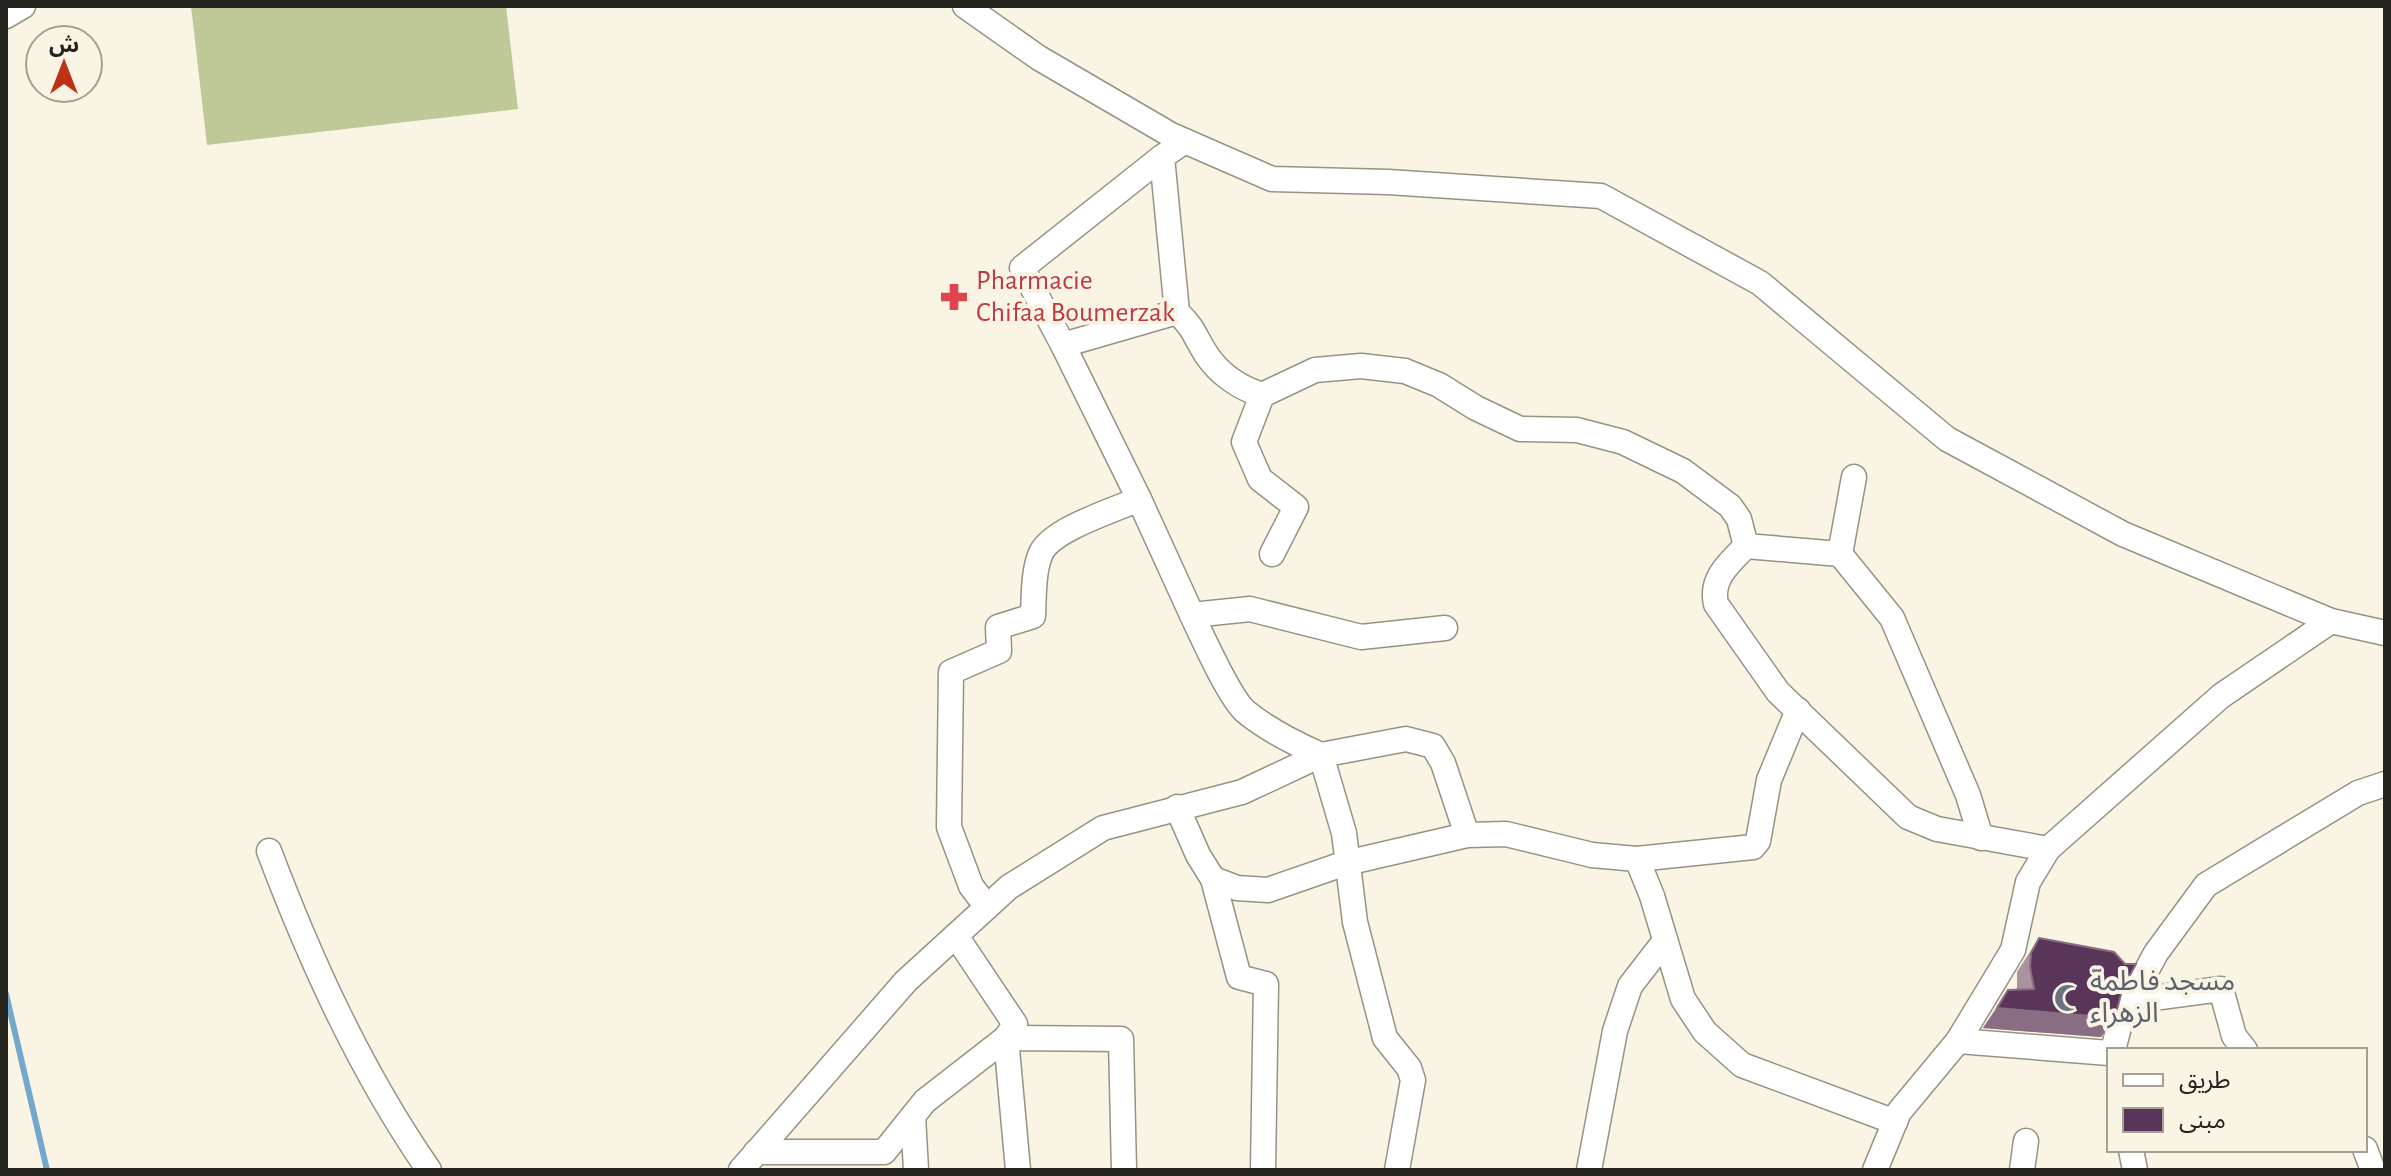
<svg xmlns="http://www.w3.org/2000/svg" width="2391" height="1176" viewBox="0 0 2391 1176" font-family="'Alegreya Sans','Noto Sans Arabic',sans-serif">
<style>
.garden{fill:#bfc998}
.lines{fill:none;stroke-linecap:round;stroke-linejoin:round}
.stream{stroke:#74a8ca;stroke-width:6}
.minor-casing{stroke:#979384;stroke-width:27}
.minor{stroke:#fff;stroke-width:24}
.wall{fill:#a9949e}
.shaded-wall{fill:#896e83}
.building{fill:#593559;stroke:#896e83;stroke-width:2}
.labels{text-anchor:middle;dominant-baseline:central;stroke-width:8;stroke-linejoin:round;paint-order:stroke}
.health-label{font-size:28px;fill:#be3a42;stroke:#f9f4e4;text-anchor:start}
.worship-label{font-size:28px;fill:#5b616d;stroke:#f9f4e4;text-anchor:start}
</style>
<rect width="100%" height="100%" fill="#f9f4e4"/>
<path class="garden" d="M191,6H506L518,109L207,145Z"/>
<g class="lines">
<path class="stream" d="M6,994L47,1170"/>
<g class="minor-casing">
<g id="minor">
<path d="M965,6L1039,58L1171,135L1272,179L1388,182L1601,196L1760,283L1947,439L2123,534L2331,621L2385,633"/>
<path d="M6,16L23,6"/>
<path d="M1162,157L1177,312L1063,345L1022,268L1162,157L1185,141"/>
<path d="M1177,312C1194,328 1194,335 1206,354C1219,374 1240,388 1262,395L1315,370L1361,366L1405,371L1439,385L1476,408L1520,429L1577,430L1623,442L1683,471L1730,506L1739,519L1746,546L1840,554L1854,477"/>
<path d="M1262,395L1244,442L1260,479L1296,507L1272,554"/>
<path d="M1139,499L1192,615L1250,609L1361,637L1445,628"/>
<path d="M1746,546C1729,563 1710,579 1716,604L1778,692L1908,817L1937,829L2048,849"/>
<path d="M1840,554L1892,618L1968,795L1981,838"/>
<path d="M1192,615C1202,636 1230,699 1246,712C1268,730 1296,744 1321,755L1344,833L1355,922L1385,1038L1409,1068L1413,1080L1397,1170"/>
<path d="M1177,807L1198,855L1213,879L1237,888L1268,890L1346,863L1467,835L1506,834L1592,855L1637,859L1652,896L1683,999L1705,1032L1742,1065L1895,1122"/>
<path d="M269,851C311,962 361,1072 429,1170"/>
<path d="M1637,859L1753,847L1758,841L1769,780L1798,710"/>
<path d="M1213,879L1239,977L1266,984L1263,1170"/>
<path d="M987,907L971,886L949,827L951,672L999,651L998,627L1033,616C1034,596 1033,571 1041,553C1052,529 1115,510 1139,499L1063,345"/>
<path d="M2130,1001L2221,989L2234,1036L2245,1050"/>
<path d="M1958,1041L2109,1053"/>
<path d="M2113,1050L2122,1016L2156,953L2206,885L2358,793L2385,784"/>
<path d="M913,1116L916,1170"/>
<path d="M2365,1149L2373,1170"/>
<path d="M2131,1150L2135,1170"/>
<path d="M756,1152H884L925,1101L1006,1038L1015,1024L956,936"/>
<path d="M741,1170L906,981L1009,887L1103,828L1242,792L1321,755L1406,739L1433,746L1443,763L1467,835"/>
<path d="M1018,1170L1006,1038L1121,1039L1124,1170"/>
<path d="M1589,1170L1615,1031L1630,986L1664,942"/>
<path d="M1875,1170L1899,1112L1958,1041L2013,950L2028,882L2048,849L2221,696L2331,621"/>
<path d="M2022,1170L2026,1141"/>
</g>
</g>
<use href="#minor" class="minor"/>
</g>
<path class="wall" d="M2039,938L2122,990L2101,1037L1983,1028L2008,990H2017V972Z"/>
<path class="shaded-wall" d="M1997,1008L2115,1018L2101,1037L1983,1028Z"/>
<path class="building" d="M2039,938L2114,952L2125,964H2136L2122,990L2115,1018L1997,1008L2008,990L2034,989L2030,967L2031,953Z"/>
<defs>
<g id="pharmacy-bare" transform="scale(2.16)"><path d="M-2-6h4v4h4v4h-4v4h-4v-4h-4v-4h4Z" fill="#e0444e" stroke="#f9f4e4" stroke-width="2.5" paint-order="stroke"/></g>
<g id="mosque-bare" transform="scale(2.16)"><path d="M3.5-4.9A6 6 0 1 0 3.5 4.9A5 5 0 1 1 3.5-4.9Z" fill="#6b7280" stroke="#f9f4e4" stroke-width="2.5" paint-order="stroke"/></g>
</defs>
<g fill-rule="evenodd">
<use href="#pharmacy-bare" x="954" y="297"/>
<use href="#mosque-bare" x="2068" y="998"/>
</g>
<g class="labels">
<g class="health-label">
<text x="976" y="281">Pharmacie<tspan x="976" dy="32">Chifaa Boumerzak</tspan></text>
</g>
<g class="worship-label">
<text x="2090" y="982">مسجد فاطمة<tspan x="2090" dy="32">الزهراء</tspan></text>
</g>
</g>
<rect width="2391" height="1176" fill="none" stroke="#25231d" stroke-width="16"/>
<rect x="2107" y="1048" width="260" height="104" fill="#f9f4e4" stroke="#a4a094" stroke-width="2"/>
<rect x="2123" y="1074" width="40" height="12" fill="#ffffff" stroke="#a4a094" stroke-width="2"/>
<text x="2179" y="1088" font-size="24" fill="#25231d">طريق</text>
<rect x="2123" y="1108" width="40" height="24" fill="#593559" stroke="#a4a094" stroke-width="2"/>
<text x="2179" y="1128" font-size="24" fill="#25231d">مبنى</text>
<g transform="translate(64 64)"><circle r="38" fill="#f9f4e4" stroke="#a4a094" stroke-width="2"/>
<path d="M0-6L14 30L0 20L-14 30Z" fill="#bd3215"/>
<text y="-12" font-size="22" font-weight="bold" text-anchor="middle" fill="#25231d">ش</text>
</g>
</svg>
